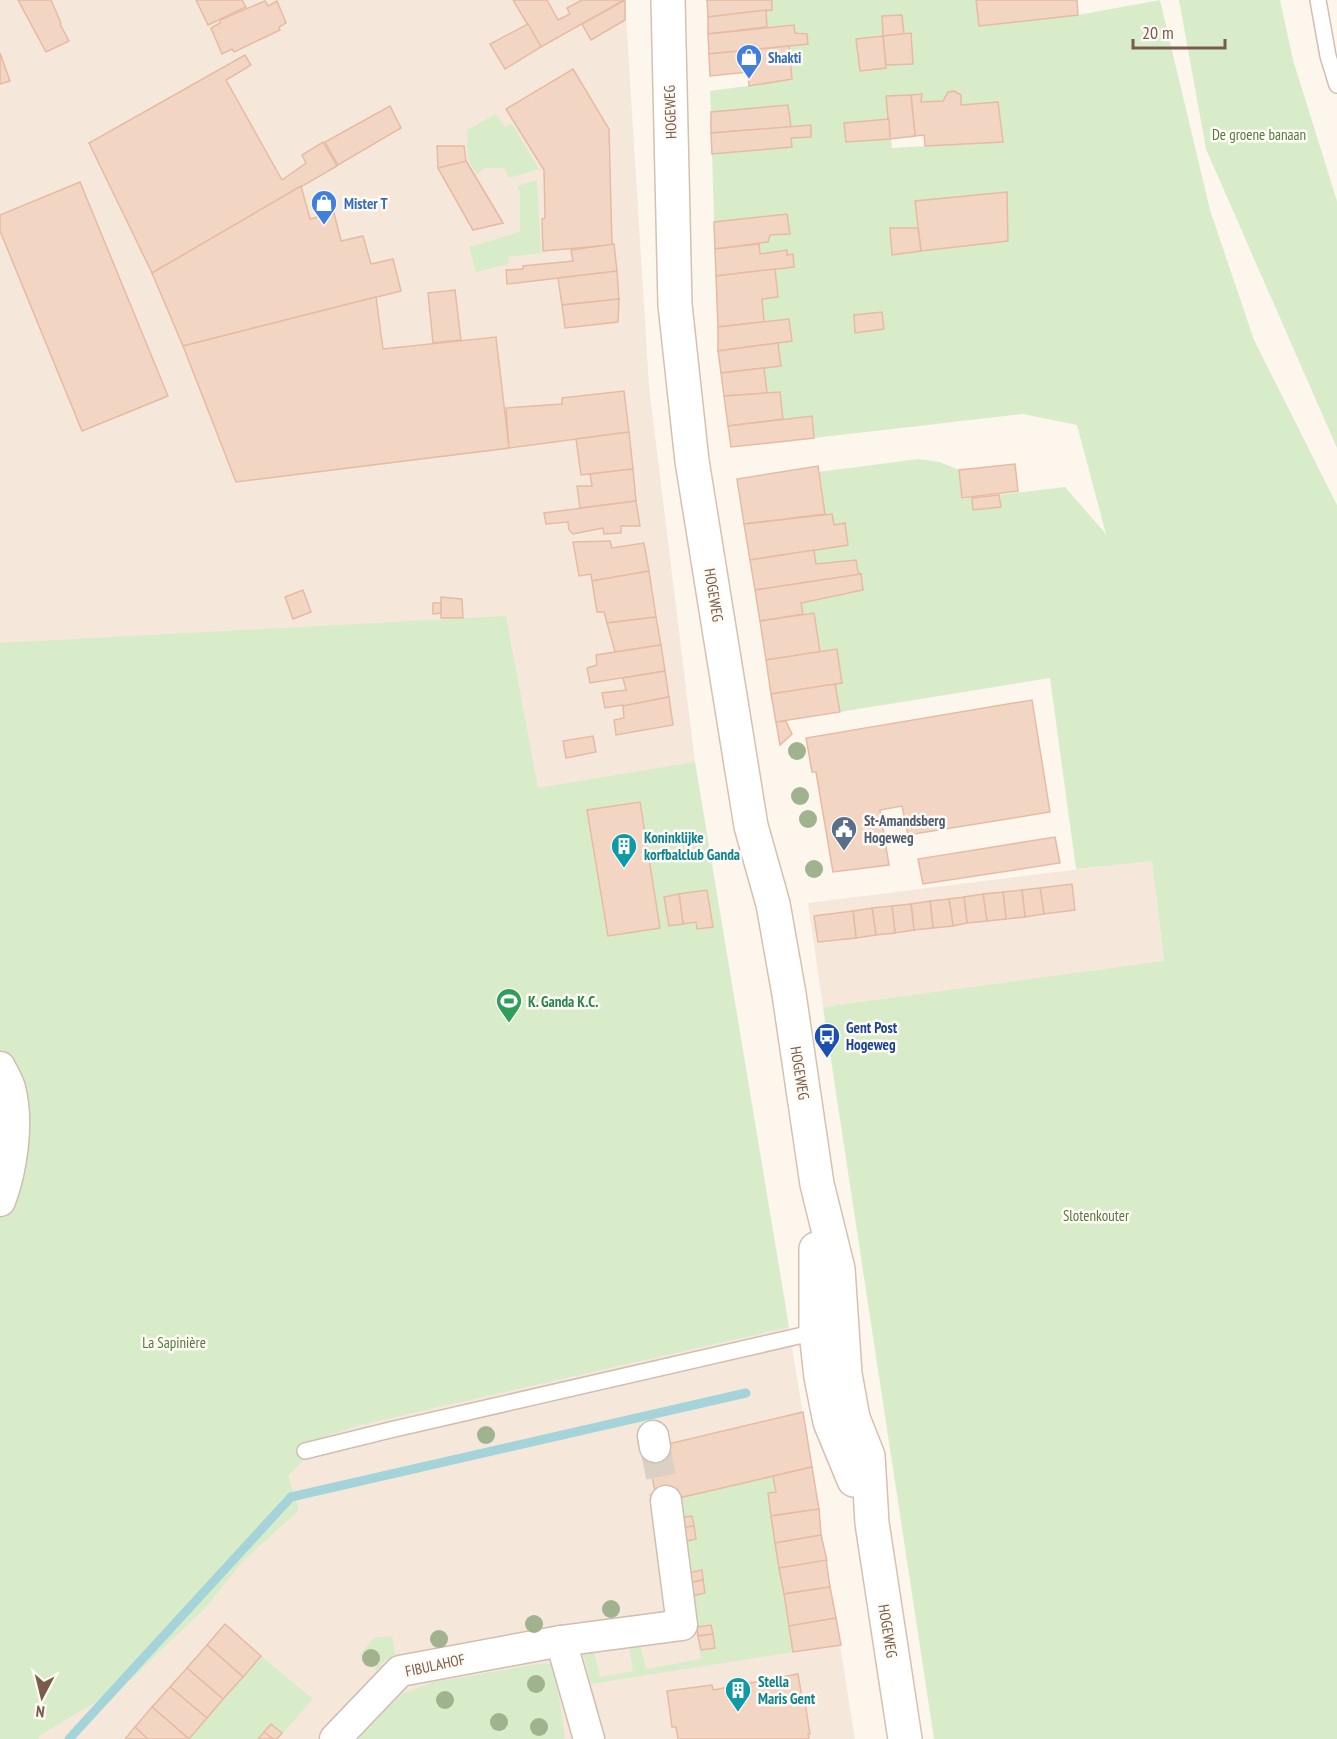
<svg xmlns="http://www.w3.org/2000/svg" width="1337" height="1739" viewBox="0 0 1337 1739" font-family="'PT Sans Narrow',sans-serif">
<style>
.residential{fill:#f5e8da}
.green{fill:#d8ecc9;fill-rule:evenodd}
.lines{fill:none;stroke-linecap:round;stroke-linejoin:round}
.stream{stroke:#a5d3da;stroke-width:9}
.building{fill:#f3d5c3;stroke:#e6bba3;stroke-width:1.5}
.street-tunnel{stroke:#dcd0c4;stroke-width:30;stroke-dasharray:30 15;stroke-linecap:butt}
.lane-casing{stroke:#d1beb0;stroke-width:18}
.street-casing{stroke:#d1beb0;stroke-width:33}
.secondary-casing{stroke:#d6c0b0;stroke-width:36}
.lane{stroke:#fff;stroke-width:15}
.street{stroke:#fff;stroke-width:30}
.secondary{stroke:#fff;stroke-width:33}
.tree{fill:#a0b28e}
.labels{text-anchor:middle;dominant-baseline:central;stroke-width:5;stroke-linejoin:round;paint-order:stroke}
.shop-label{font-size:15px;font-weight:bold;fill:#366cbe;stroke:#fffaf3;text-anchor:start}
.street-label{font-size:15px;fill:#7a5c4d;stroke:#fffaf3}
.park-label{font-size:15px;fill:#537a41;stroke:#fffaf3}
.service-label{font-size:15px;font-weight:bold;fill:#4e5e75;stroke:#fffaf3;text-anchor:start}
.culture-label{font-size:15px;font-weight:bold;fill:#0d838f;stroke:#fffaf3;text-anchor:start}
.leisure-label{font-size:15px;font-weight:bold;fill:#27864d;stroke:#fffaf3;text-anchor:start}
.transit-label{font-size:15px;font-weight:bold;fill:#164399;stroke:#fffaf3;text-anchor:start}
</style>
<rect width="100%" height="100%" fill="#fdf6ec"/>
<g class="residential">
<path d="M0,0H625L649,386L695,762L807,1438L855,1739H0Z"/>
<path d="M1152,860L1164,962L823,1007L808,903Z"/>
</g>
<g class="green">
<path d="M772,0H976L979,26L1078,15L1160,0L1210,210L1254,340L1337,505V1739H934L823,1007L1164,961L1152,861L1076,869L1050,678L840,712L835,684L842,682L837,649L820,652L814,613L803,614L801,603L863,589L861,574L858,572L816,564L814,550L848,545L845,523L834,525L832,514H825L818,472L919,459L940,462L959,470L962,499L1065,487L1106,534L1077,425L1023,414L814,438L812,416L783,419L780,393H767L764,368L781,366L778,343L792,341L788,319L764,322L762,299L778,296L775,269L794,266L792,254L787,255L786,250L760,254L759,244L768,242L770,235L789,233L787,215L714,222L712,154L791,147V138L811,137V126L791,127L787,105L711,112L710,91L792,80L789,46L807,44L801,32L795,33L793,25L767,27L766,10L772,9ZM883,36L886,68L860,71L857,39ZM954,91L961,95V105L998,102L1003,142L892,148L887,96L921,94V102L943,101L948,92ZM1007,192L1008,241L921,251L915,201Z"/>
<path d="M1179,0H1280L1293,60L1337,201V448L1206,149Z"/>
<path d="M496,114L505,127L512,124L539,169L509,178L504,168H485L477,174L468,160L467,130Z"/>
<path d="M537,180L541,253L508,257L509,264L476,272L469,247L520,232V193L517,186Z"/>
<path d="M506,616L538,788L695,762L789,1327L360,1425L327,1436L288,1476L299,1510L243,1561L206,1607L127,1683L39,1736V1739H0V643Z"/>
<path d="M773,1476L776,1492L768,1494L793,1652L591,1684L583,1653L594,1651L600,1677L633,1671L629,1646L640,1644L646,1669L701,1659L674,1499Z"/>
<path d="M392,1636L396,1658L385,1660L377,1670L360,1655L374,1638Z"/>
<path d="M261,1656L313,1699L278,1739H189Z"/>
<path d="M545,1663L554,1665L565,1736L564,1739H356L381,1709L404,1693L433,1682Z"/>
</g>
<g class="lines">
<path class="stream" d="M69,1739L291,1497L746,1393"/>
</g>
<g class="building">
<path d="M18,0H51L61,23L60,24L69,41L46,52Z"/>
<path d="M196,0H242L246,7L208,25Z"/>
<path d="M513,0H547L558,20L570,14L567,8L582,0H624L541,47Z"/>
<path d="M625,0V20L591,40L582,24Z"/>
<path d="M707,0H772V10L708,17Z"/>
<path d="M976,0H1077L1078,15L979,26Z"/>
<path d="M265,1L268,6L277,1L286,23L279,27L280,30L234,52L232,49L222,54L211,28L220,23V20Z"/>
<path d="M766,10L767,27L708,34V17Z"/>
<path d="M902,15L904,34L883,36L882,16Z"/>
<path d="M528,24L541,47L505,69L490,44Z"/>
<path d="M794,25L795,33L807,34L808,44L709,54L708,34Z"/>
<path d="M911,33L913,64L886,65L883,36Z"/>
<path d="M883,36L886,68L860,71L856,39Z"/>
<path d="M789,46L792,79L749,86L748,72L710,76L709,54Z"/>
<path d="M0,53L10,81L0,84Z"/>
<path d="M245,55L251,65L226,80L282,180L306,163L302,155L323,142L337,166L152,273L89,143Z"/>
<path d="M573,69L609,129L612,245L543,251L542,219L545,218L544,170L506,109Z"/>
<path d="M954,91L961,95V105L998,102L1003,142L925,146L924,135L915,136L911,95L922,94L921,102L943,101L948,92Z"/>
<path d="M911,95L915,136L890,139L886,96Z"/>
<path d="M788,105L791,127L711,133V112Z"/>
<path d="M390,106L401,128L338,165L325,142Z"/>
<path d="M889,119L890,139L846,142L844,123Z"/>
<path d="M811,125V137L791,138L792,147L712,154L711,133Z"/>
<path d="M437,146H464L466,161L503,223L473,230L438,168Z"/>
<path d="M466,161L503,223L473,230L438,168Z"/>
<path d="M80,182L168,396L82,431L0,231V215Z"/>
<path d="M301,186L310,219L334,213L341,241L363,236L371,264L393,259L401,291L183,346L152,273Z"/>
<path d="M1007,192L1008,241L921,251L915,201Z"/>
<path d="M787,214L790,234L770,235L768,242L715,249L714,222Z"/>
<path d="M890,228H918L921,251L892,255Z"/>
<path d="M614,244L617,271L507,284L506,270L523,269V266L573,261L571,250Z"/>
<path d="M759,244L760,254L787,250V255L793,254L794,267L716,276L715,249Z"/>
<path d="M775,269L778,297L762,299L764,322L718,327L716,276Z"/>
<path d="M617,271L619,299L562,305L558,278Z"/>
<path d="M455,290L461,340L433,343L428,293Z"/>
<path d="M376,297L383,349L496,337L509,448L236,482L183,346Z"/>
<path d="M619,299L618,322L565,328L562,305Z"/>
<path d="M882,312L884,329L855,333L854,315Z"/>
<path d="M789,319L792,341L718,351V327Z"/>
<path d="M778,343L781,366L721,373L718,351Z"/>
<path d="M764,368L767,393L724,396L721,373Z"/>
<path d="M624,391L629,432L509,448L506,408L562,404V398Z"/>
<path d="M780,392L783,419L728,426L724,396Z"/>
<path d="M812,416L814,438L731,447L728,426Z"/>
<path d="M629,432L633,469L581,475L576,439Z"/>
<path d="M1015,464L1018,491L962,498L959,470Z"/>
<path d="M818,466L825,514L744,524L737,479Z"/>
<path d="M633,469L636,501L580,508L577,486H592L590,474Z"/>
<path d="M999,495L1001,507L973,510L972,498Z"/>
<path d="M636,501L640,526H621V533L604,534L603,528L573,534L569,530L568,522L546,524L544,513Z"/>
<path d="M832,514L834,525L845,523L848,545L750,560L744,524Z"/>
<path d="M610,541L612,548L644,543L649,571L592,581L591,574L579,576L573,542Z"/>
<path d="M814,550L816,564L856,560L858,572L861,574L755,590L750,560Z"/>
<path d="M649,571L656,617L607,623L604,612H597L592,581Z"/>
<path d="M861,574L863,590L801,603L803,614L760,621L755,590Z"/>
<path d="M303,590L311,612L293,619L285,597Z"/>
<path d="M441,597L462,599L463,618H441Z"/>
<path d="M433,603H441V613L433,614Z"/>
<path d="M814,613L820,652L766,660L760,621Z"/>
<path d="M656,617L661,645L615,652L607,623Z"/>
<path d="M661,645L665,671L590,683L587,668L597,665L596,655Z"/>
<path d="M837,649L842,683L771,694L766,660Z"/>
<path d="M665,671L669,697L623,706V705L605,708L602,693L626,690L623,678Z"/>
<path d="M835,684L840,712L776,722L771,694Z"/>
<path d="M669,697L673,725L616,735L614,720L624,718L623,706Z"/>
<path d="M1032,700L1050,812L908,835L902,806L880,810L889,865L833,872L816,772H812L806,738Z"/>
<path d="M786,721L792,734L780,745L776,722Z"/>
<path d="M593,736L596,752L566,758L563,741Z"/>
<path d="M640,802L660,928L608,936L587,810Z"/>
<path d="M1055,837L1060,863L923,884L918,859Z"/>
<path d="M1072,884L1075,910L1044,914L1040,888Z"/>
<path d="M1040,888L1044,914L1025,917L1022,890Z"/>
<path d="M707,890L713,927L697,929L696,922L683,924L679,894Z"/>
<path d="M1022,890L1025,917L1006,919L1003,892Z"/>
<path d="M1003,892L1006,919L987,921L983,894Z"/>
<path d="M679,894L683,924L669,926L664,897Z"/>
<path d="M983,894L987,921L967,923L964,897Z"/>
<path d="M964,897L967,923L953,926L949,899Z"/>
<path d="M949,899L953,926L933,928L930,901Z"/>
<path d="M930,901L933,928L914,930L911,904Z"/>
<path d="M911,904L914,930L895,933L892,906Z"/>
<path d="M892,906L895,933L876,935L872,908Z"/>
<path d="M872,908L876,935L856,938L853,911Z"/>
<path d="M853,911L856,938L818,942L814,916Z"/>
<path d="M803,1412L812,1467L657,1503L647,1449Z"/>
<path d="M812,1467L819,1509L771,1516L768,1493L776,1492L773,1476Z"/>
<path d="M819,1509L821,1535L775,1543L771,1516Z"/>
<path d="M692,1516L694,1526L680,1528L678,1518Z"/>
<path d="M694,1526L696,1539L682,1542L680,1528Z"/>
<path d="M821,1535L827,1561L779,1568L775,1543Z"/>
<path d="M826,1560L830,1587L784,1594L779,1568Z"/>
<path d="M702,1570L703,1580L689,1583L688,1573Z"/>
<path d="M703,1580L705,1593L692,1596L689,1583Z"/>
<path d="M830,1587L836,1618L789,1626L784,1594Z"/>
<path d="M836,1618L841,1645L793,1652L789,1626Z"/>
<path d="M225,1624L261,1656L243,1677L207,1645Z"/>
<path d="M711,1625L713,1634L698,1636L697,1627Z"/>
<path d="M713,1634L715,1648L701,1650L698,1636Z"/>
<path d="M207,1645L243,1677L223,1699L187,1668Z"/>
<path d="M187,1668L223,1699L207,1718L170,1687Z"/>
<path d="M798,1674L802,1698L804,1697L810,1734H808L809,1739H678L676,1727H672L667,1691L712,1685L713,1690Z"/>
<path d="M170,1687L207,1718L189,1739L152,1707Z"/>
<path d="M152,1707L189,1739H148L135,1727Z"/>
<path d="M271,1724L282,1733L277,1739H273L264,1732Z"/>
<path d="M135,1727L148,1739H125Z"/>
<path d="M264,1732L272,1738L273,1739H258Z"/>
</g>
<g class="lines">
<path class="street-tunnel" d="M655,1447L666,1501"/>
<g class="lane-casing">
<g id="lane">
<path d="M1318,0L1328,56L1337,85"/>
<path d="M305,1451L390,1430L816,1332L819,1333"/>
</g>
</g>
<g class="street-casing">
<g id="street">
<path d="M0,1067C3,1073 8,1081 10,1088C19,1121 12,1170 0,1201"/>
<path d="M653,1436L655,1447"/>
<path d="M561,1641L589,1739"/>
<path d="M335,1739L400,1671L561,1641L682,1625L666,1501"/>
</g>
</g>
<g class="secondary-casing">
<g id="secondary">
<path d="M668,0L675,305L692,461L751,826L773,904L789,994L817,1184L838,1269L845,1374L853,1418L868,1456L872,1523L905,1739"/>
<path d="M816,1249V1332L821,1377L830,1422L854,1480"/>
</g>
</g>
<use href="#lane" class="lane"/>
<use href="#street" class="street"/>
<use href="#secondary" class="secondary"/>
</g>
<g class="tree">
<circle cx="797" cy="751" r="9"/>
<circle cx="800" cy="796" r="9"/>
<circle cx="808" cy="819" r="9"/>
<circle cx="814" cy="869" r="9"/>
<circle cx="486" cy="1435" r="9"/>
<circle cx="611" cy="1609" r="9"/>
<circle cx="534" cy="1624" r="9"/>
<circle cx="439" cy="1639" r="9"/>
<circle cx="371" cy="1658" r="9"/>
<circle cx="536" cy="1684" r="9"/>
<circle cx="445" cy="1700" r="9"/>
<circle cx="499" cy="1722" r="9"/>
<circle cx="539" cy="1727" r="9"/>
</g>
<defs>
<g id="shop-pin" transform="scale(1.35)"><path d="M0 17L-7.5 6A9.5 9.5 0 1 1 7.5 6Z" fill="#3f7fe0" stroke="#fffaf3"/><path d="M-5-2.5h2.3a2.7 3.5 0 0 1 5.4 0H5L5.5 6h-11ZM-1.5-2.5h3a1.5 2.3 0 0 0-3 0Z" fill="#fff"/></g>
<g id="civic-pin" transform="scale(1.35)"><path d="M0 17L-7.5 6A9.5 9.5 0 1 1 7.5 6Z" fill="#5c6f8a" stroke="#fffaf3"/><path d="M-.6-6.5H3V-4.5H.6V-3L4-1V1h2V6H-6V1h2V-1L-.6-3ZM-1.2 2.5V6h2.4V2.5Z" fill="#fff"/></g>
<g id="building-pin" transform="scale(1.35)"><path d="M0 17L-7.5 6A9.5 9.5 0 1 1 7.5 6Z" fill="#0f9aa8" stroke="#fffaf3"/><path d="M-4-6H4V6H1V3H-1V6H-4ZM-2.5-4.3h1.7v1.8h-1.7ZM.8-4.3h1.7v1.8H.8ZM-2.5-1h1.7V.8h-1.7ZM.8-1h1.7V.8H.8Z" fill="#fff"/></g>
<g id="stadium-pin" transform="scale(1.35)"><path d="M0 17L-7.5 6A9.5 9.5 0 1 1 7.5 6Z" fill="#2e9e5b" stroke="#fffaf3"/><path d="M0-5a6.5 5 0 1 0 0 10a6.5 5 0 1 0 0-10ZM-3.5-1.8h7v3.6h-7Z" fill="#fff"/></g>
<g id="bus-pin" transform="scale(1.35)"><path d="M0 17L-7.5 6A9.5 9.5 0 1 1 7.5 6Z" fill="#1a4fb4" stroke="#fffaf3"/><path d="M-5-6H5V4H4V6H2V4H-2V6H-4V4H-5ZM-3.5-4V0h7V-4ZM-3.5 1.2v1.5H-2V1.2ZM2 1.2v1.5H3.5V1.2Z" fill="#fff"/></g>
</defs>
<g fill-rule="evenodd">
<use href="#shop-pin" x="749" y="57"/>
<use href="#shop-pin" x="324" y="203"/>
<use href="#civic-pin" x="844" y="829"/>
<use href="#building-pin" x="624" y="846"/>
<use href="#stadium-pin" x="509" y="1001"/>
<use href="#bus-pin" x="827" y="1036"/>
<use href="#building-pin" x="738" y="1690"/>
</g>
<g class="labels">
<g class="shop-label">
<text x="768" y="57">Shakti</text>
<text x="344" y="203">Mister T</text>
</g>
<g class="street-label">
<text transform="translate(670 112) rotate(-92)">HOGEWEG</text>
<text transform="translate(714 595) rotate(81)">HOGEWEG</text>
<text transform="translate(800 1073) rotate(81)">HOGEWEG</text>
<text transform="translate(888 1631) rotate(81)">HOGEWEG</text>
<text transform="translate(435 1665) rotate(-12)">FIBULAHOF</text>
</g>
<g class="park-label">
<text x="1259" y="134">De groene banaan</text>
<text x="1096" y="1215">Slotenkouter</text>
<text x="174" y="1342">La Sapinière</text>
</g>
<g class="service-label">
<text x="864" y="820">St-Amandsberg<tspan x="864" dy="17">Hogeweg</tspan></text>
</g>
<g class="culture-label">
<text x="644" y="837">Koninklijke<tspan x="644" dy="17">korfbalclub Ganda</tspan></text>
<text x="758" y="1681">Stella<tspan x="758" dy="17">Maris Gent</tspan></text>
</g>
<g class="leisure-label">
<text x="528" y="1001">K. Ganda K.C.</text>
</g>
<g class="transit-label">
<text x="846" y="1027">Gent Post<tspan x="846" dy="17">Hogeweg</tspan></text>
</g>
</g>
<g transform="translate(42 1697) rotate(187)" stroke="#fffaf3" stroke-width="4.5" paint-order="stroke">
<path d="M0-4.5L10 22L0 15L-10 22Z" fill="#7a5c4d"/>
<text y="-9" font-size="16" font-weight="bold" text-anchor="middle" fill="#7a5c4d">N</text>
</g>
<path d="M1133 39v9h92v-9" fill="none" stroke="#7a5c4d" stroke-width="3"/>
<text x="1142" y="39" font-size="18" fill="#7a5c4d" stroke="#fffaf3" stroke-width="4.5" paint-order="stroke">20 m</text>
</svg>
